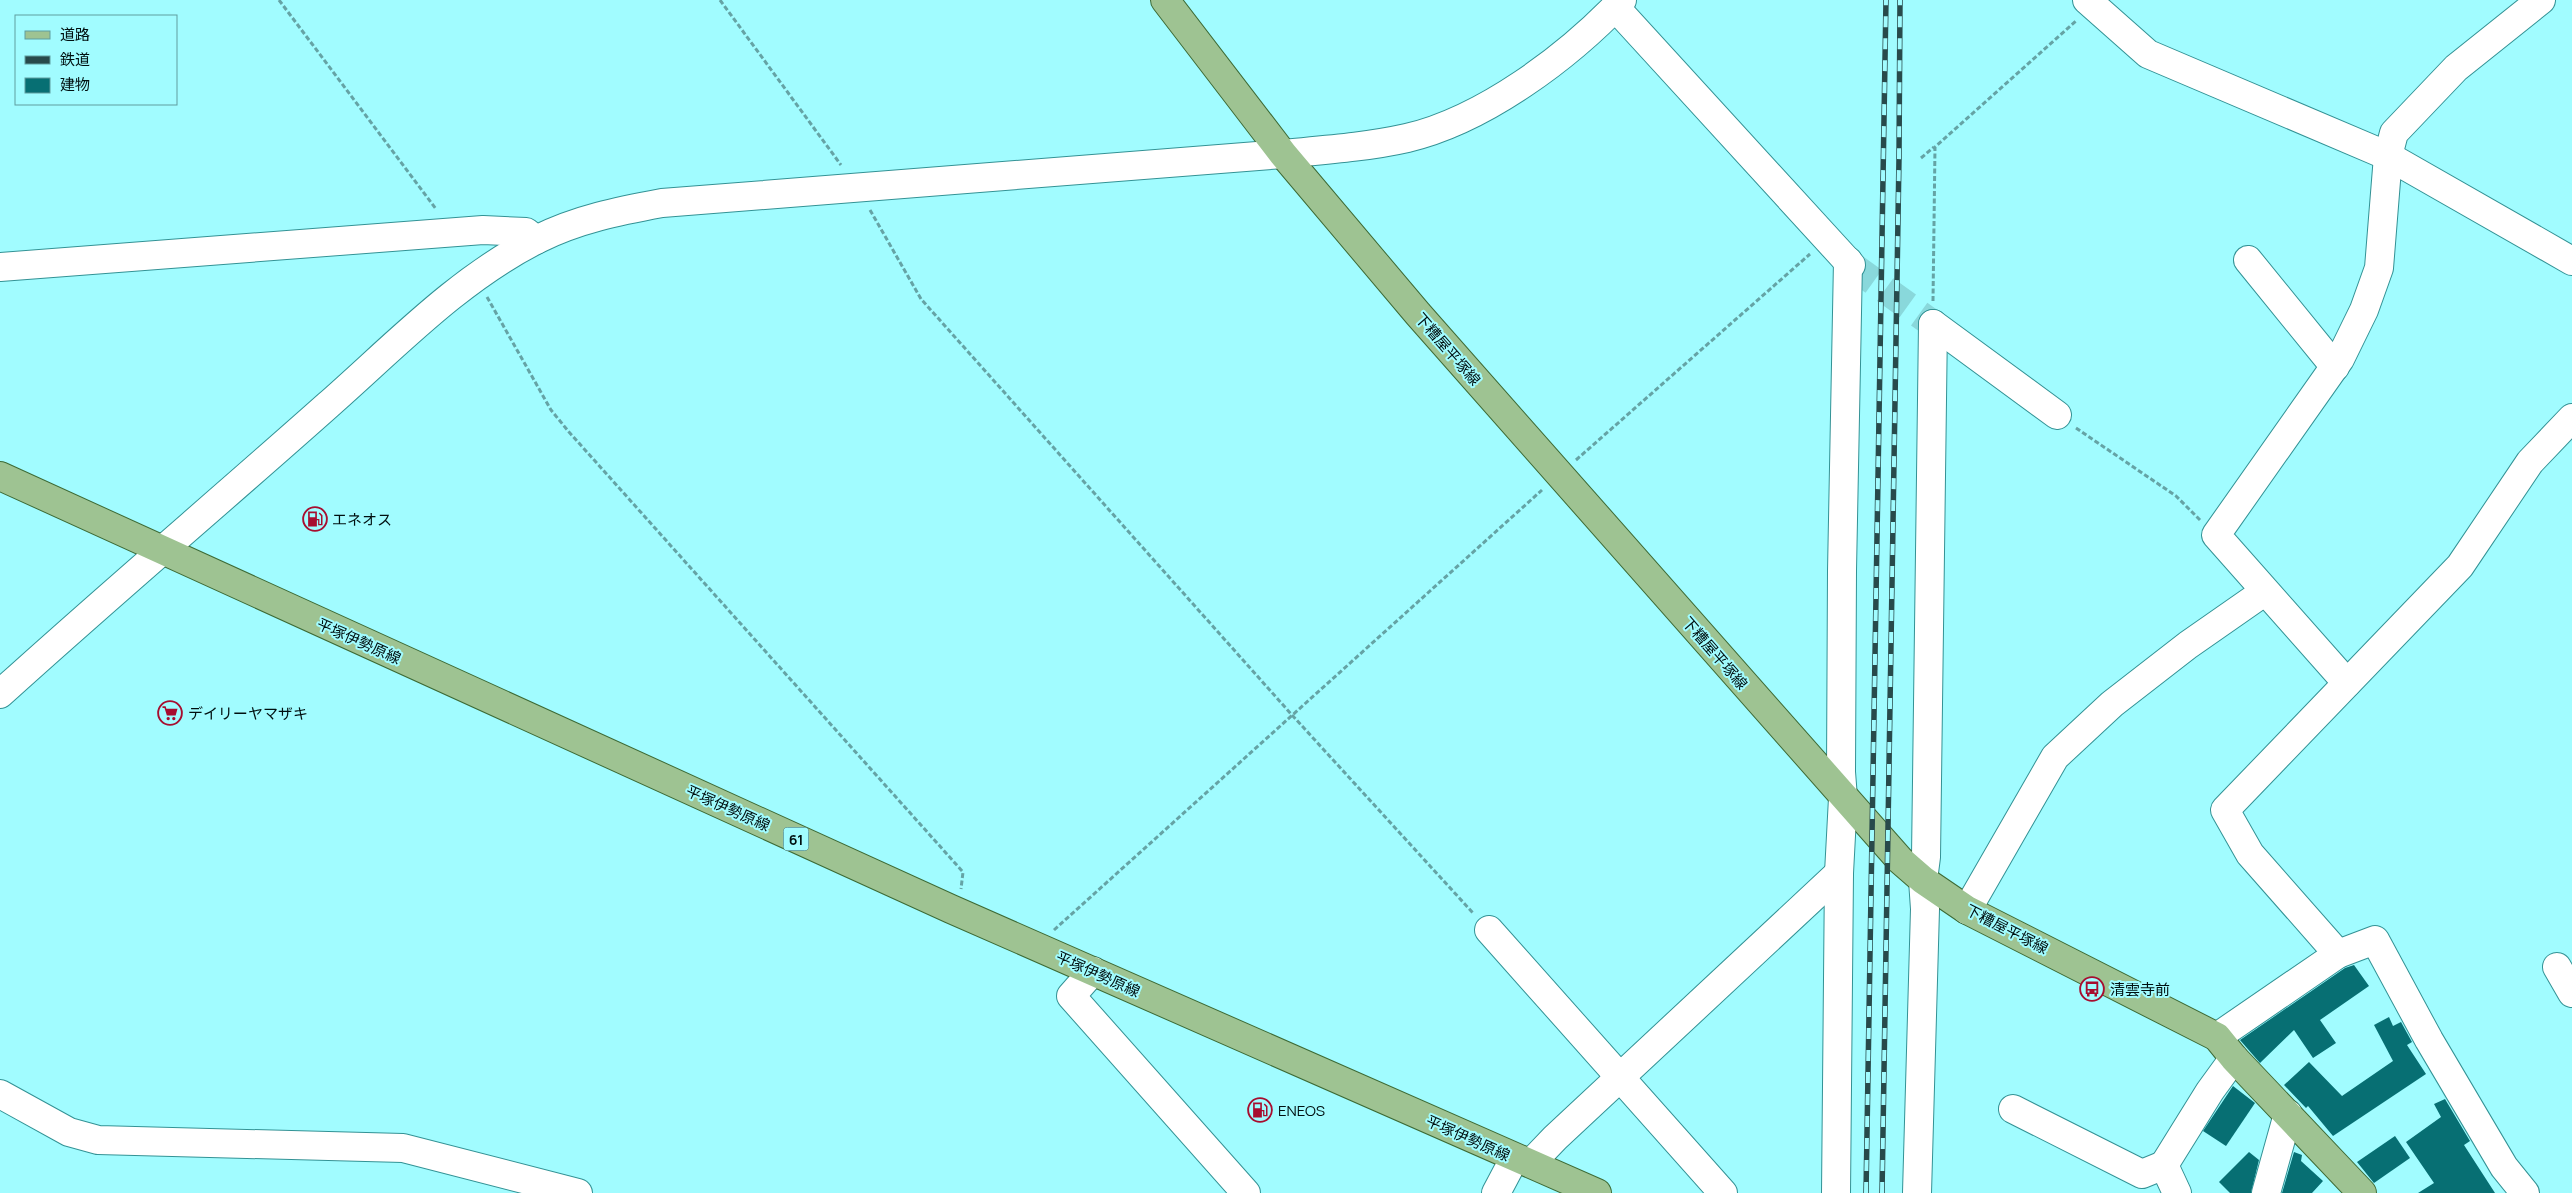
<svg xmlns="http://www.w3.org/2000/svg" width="2572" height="1193" viewBox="0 0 2572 1193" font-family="Manrope,'Noto Sans JP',sans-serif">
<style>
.building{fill:#076f73}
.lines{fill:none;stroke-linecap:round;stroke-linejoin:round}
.minor-tunnel{stroke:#89d8db;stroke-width:28;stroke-dasharray:28 14;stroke-linecap:butt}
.minor-casing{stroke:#339295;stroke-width:30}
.major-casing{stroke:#3d6a35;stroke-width:30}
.path{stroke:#65a3a5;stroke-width:3;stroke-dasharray:5 2.5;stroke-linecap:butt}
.minor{stroke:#fff;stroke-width:28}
.major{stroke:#9ec392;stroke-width:28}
.rail-casing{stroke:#284a4b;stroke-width:5.5}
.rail{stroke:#a1fcff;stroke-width:4;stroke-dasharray:11;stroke-linecap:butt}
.labels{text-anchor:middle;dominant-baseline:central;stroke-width:4;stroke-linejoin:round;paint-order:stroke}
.shield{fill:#a1fcff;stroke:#305658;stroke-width:1}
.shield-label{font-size:14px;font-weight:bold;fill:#000f10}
.street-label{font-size:15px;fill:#000f10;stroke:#a1fcff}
.poi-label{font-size:15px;fill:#000f10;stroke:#a1fcff;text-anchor:start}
</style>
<rect width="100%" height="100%" fill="#a1fcff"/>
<g class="building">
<path d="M2354,965L2369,986L2320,1020L2336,1043L2313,1058L2294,1030L2260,1063L2240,1040L2345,968Z"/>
<path d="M2389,1017L2393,1026L2401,1022L2412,1042L2407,1045L2426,1074L2333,1136L2308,1106L2306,1108L2284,1085L2309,1062L2342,1096L2393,1061L2374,1025Z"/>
<path d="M2233,1086L2255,1103L2226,1146L2203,1131Z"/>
<path d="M2445,1099L2470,1141L2464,1145L2495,1193H2418L2434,1183L2406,1142L2441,1117L2434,1104Z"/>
<path d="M2395,1136L2410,1158L2374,1183L2357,1162Z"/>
<path d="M2249,1152L2259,1160L2251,1193H2230L2219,1182Z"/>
<path d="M2294,1152L2302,1155L2301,1161L2323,1181L2312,1193H2282Z"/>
</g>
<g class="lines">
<path class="minor-tunnel" d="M1851,265L1933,324"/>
<g class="minor-casing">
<g id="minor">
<path d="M2087,0L2148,54L2388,156L2572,261"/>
<path d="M1615,7L1851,265"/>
<path d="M2248,260L2335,367"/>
<path d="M0,267L483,230L526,232L536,240"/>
<path d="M1933,324L2057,415"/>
<path d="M2347,683L2216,535L2340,359L2364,310L2379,268L2388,156L2394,133L2456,68L2541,0"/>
<path d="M0,694C108,596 219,502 328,405C394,347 458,279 538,239C578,219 619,211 662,203L1283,154C1324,150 1367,147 1407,138C1484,120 1568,57 1622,0"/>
<path d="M1967,910L2055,757L2112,704L2188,645L2264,592"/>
<path d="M1489,930L1723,1193"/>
<path d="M2338,954L2250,854L2225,810L2460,566L2530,462L2572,418"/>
<path d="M2557,967L2572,993"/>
<path d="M1093,971L1071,996L1246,1193"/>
<path d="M2217,1037L2338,954L2375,940L2429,1040L2504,1167L2525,1193"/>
<path d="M0,1094L69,1132L98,1140L403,1148L578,1193"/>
<path d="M2013,1109L2142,1174L2164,1165"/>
<path d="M1531,1163L1555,1138L1839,873"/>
<path d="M1496,1193L1514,1159"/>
<path d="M1836,1193L1839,873L1843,798L1841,772L1842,571L1848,261"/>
<path d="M1917,1193L1925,909L1923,880L1926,857L1933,324"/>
<path d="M2177,1193L2164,1165L2210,1091L2234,1058"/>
<path d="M2266,1193L2288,1114"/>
</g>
</g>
<g class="major-casing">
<g id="major">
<path d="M1165,0L1283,154L1418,314L1900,860L1923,880L1967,910L2217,1037L2234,1058L2362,1193"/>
<path d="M0,476L951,909L1597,1193"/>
</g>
</g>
<g class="path">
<path d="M279,0L436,209"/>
<path d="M720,0L841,165"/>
<path d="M1921,158L1934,147"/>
<path d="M870,210L921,299L1292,715L1473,913"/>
<path d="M487,297L551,410L569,432L963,872L961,889"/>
<path d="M1933,301L1935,147L2076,21"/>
<path d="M2076,428L2176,496L2200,520"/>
<path d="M1576,460L1810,254"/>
<path d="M1054,930L1542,490"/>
</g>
<use href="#minor" class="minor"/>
<use href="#major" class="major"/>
<g class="rail-casing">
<g id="rail">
<path d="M1866,1193L1886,0"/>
<path d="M1882,1193L1899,158L1900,0"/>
</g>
</g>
<use href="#rail" class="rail"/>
</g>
<defs>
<g id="fuel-ring" transform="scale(1.25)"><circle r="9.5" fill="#a1fcff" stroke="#a70d2f" stroke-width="1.5"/><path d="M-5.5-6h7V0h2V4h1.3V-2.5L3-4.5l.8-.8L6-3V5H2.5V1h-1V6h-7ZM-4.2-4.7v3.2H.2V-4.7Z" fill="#a70d2f"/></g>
<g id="supermarket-ring" transform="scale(1.25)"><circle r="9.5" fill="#a1fcff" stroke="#a70d2f" stroke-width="1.5"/><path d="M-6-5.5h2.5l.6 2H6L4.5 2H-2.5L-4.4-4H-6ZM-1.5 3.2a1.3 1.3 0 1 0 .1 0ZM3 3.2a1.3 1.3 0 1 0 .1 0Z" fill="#a70d2f"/></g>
<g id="bus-ring" transform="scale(1.25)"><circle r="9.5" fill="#a1fcff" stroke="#a70d2f" stroke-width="1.5"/><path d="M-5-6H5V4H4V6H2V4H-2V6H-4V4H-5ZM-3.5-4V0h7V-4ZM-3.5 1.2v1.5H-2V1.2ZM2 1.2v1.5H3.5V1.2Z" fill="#a70d2f"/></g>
</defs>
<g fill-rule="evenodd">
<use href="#fuel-ring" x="315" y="519"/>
<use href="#supermarket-ring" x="170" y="713"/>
<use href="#bus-ring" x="2092" y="989"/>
<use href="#fuel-ring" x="1260" y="1110"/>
</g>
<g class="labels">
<rect class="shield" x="783.5" y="827.5" width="25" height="23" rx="4"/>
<g class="shield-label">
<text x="796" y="839">61</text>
</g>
<g class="street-label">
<text transform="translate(1448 349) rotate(49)">下糟屋平塚線</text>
<text transform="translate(359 641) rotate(24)">平塚伊勢原線</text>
<text transform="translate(1715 653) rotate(49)">下糟屋平塚線</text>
<text transform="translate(728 808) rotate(24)">平塚伊勢原線</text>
<text transform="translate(2007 929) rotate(27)">下糟屋平塚線</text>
<text transform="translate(1098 974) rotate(24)">平塚伊勢原線</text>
<text transform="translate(1468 1138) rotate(24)">平塚伊勢原線</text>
</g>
<g class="poi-label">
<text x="332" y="519">エネオス</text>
<text x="188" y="713">デイリーヤマザキ</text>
<text x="2110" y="989">清雲寺前</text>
<text x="1278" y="1110">ENEOS</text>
</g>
</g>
<rect x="15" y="15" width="162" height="90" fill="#a1fcff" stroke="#619d9f"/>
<rect x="25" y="31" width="25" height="8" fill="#9ec392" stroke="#619d9f"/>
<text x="60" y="40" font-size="15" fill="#000f10">道路</text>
<rect x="25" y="56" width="25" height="8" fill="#284a4b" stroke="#619d9f"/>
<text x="60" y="65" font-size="15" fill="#000f10">鉄道</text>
<rect x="25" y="78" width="25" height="15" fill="#076f73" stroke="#619d9f"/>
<text x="60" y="90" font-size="15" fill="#000f10">建物</text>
</svg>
